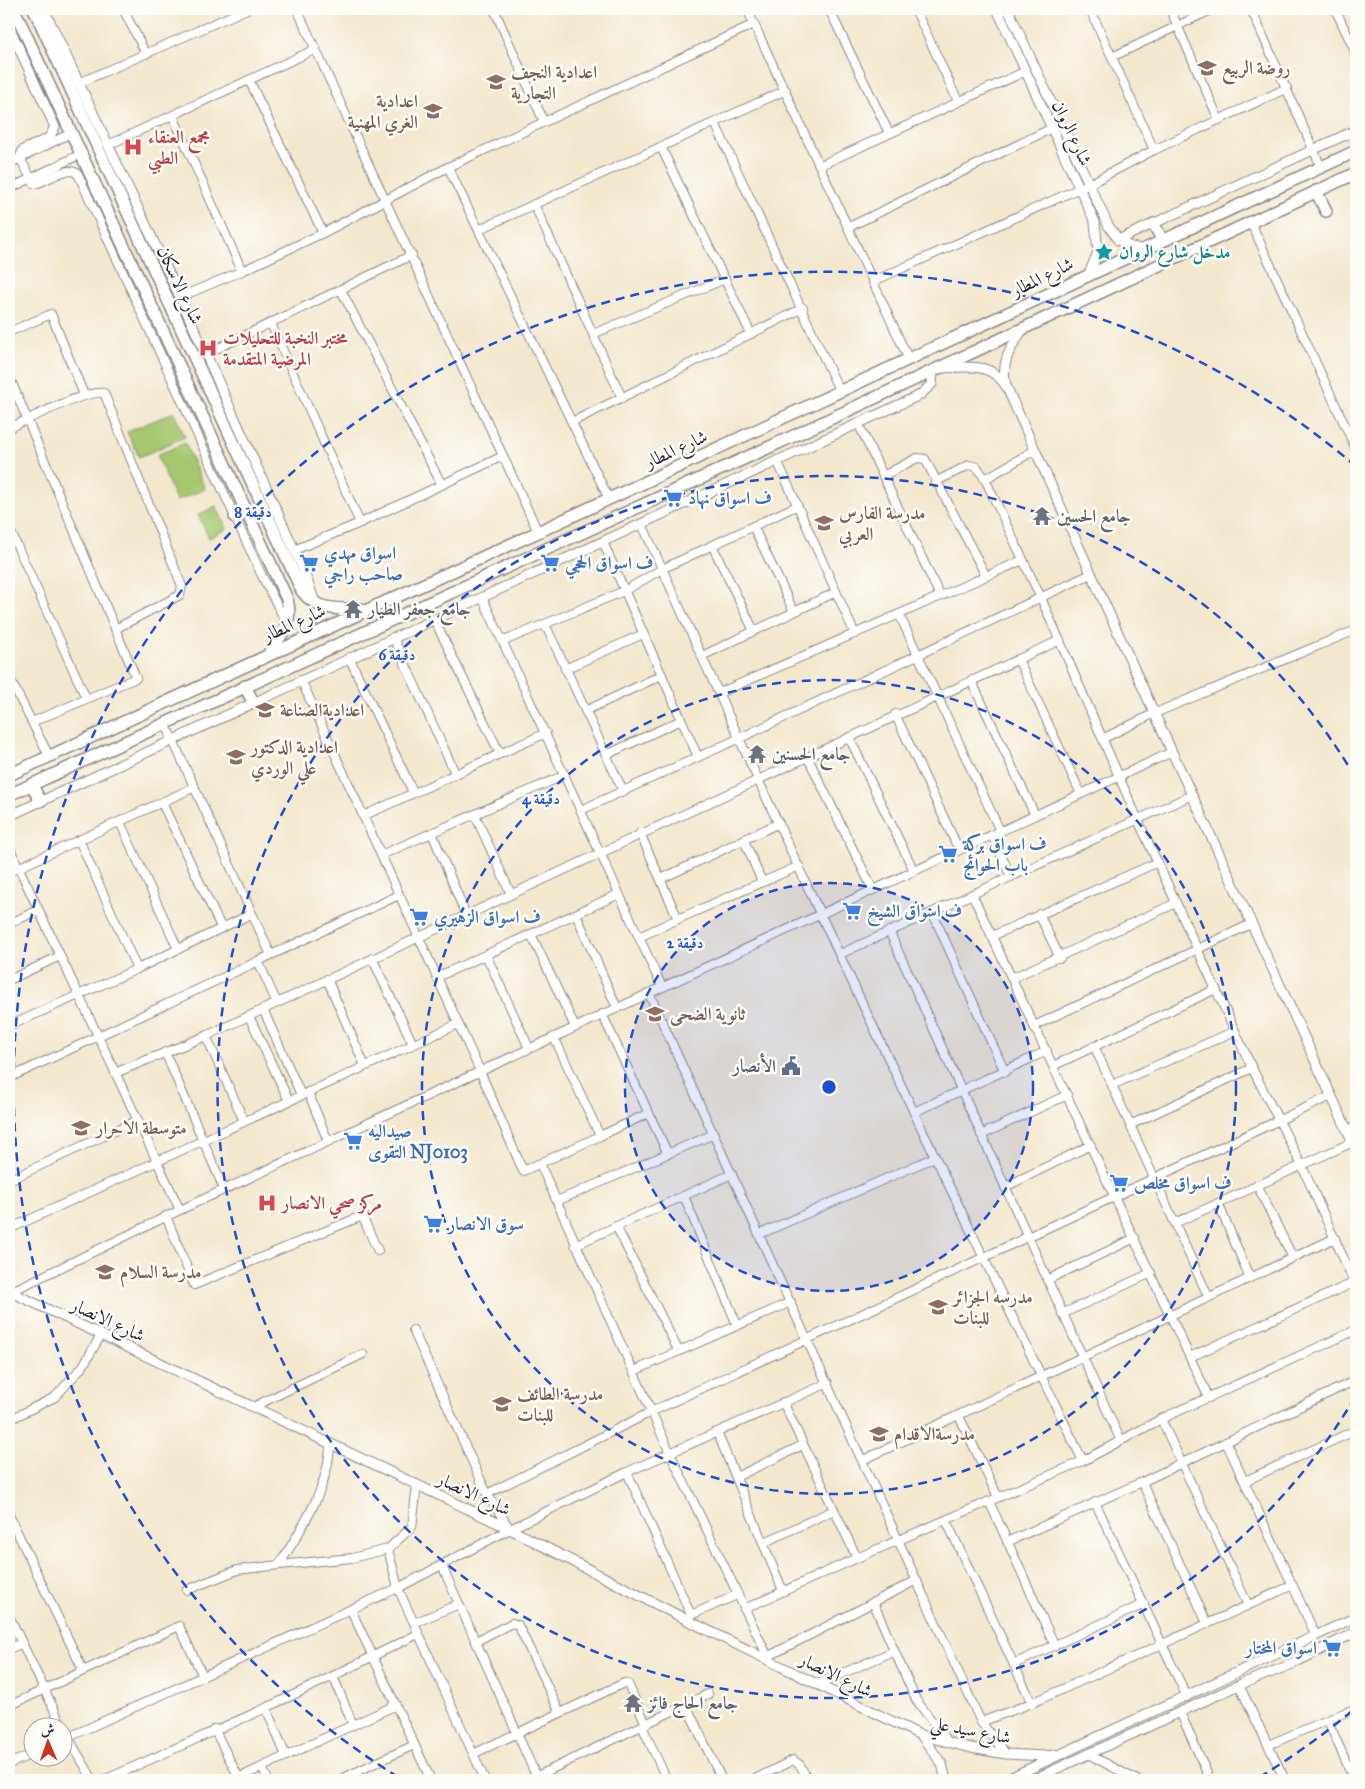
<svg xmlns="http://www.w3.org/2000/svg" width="1365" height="1789" viewBox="0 0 1365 1789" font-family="'IM FELL Great Primer',Amiri,serif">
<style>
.green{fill:#a6c76f;stroke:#647455}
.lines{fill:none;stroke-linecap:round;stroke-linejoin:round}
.minor-casing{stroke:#8a8484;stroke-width:10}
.tertiary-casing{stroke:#8a8484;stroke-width:11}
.primary-casing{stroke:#8a8484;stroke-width:14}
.minor{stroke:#fff;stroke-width:8}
.tertiary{stroke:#fff;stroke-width:9}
.primary{stroke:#fff;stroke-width:11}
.ring{fill:none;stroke:#1d4ed8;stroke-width:2.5;stroke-dasharray:9 6}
.labels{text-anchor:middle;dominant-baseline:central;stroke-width:5;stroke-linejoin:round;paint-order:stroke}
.education-label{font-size:18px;font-weight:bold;fill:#785e54;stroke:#fdfcf7;text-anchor:start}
.street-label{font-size:18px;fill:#22223b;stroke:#fdfcf7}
.health-label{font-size:18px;font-weight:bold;fill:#be3a42;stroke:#fdfcf7;text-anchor:start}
.culture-label{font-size:18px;font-weight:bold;fill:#0d838f;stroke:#fdfcf7;text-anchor:start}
.shop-label{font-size:18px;font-weight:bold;fill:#366cbe;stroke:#fdfcf7;text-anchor:start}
.worship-label{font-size:18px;font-weight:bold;fill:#5b616d;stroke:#fdfcf7;text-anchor:start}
.service-label{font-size:18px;font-weight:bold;fill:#4e5e75;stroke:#fdfcf7;text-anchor:end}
.centre{fill:#1d4ed8;stroke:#fdfcf7;stroke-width:2.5}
.ring-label{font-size:15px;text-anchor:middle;font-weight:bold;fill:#1d4ed8;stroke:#fdfcf7;stroke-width:5;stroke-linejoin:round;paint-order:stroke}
</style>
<rect width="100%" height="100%" fill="#fdfcf7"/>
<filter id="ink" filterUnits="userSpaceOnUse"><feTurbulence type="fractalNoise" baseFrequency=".02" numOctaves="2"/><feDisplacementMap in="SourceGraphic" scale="10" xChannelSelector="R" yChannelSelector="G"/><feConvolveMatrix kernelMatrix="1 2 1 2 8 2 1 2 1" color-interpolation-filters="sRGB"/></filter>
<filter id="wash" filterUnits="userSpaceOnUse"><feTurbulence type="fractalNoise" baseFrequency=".0096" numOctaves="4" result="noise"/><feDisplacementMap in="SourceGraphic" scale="20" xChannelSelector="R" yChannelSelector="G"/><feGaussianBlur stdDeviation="1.12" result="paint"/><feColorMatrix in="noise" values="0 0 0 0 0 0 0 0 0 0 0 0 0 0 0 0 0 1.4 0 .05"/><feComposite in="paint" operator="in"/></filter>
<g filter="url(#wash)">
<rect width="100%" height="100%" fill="#f3e7ce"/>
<g class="green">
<path d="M174,412L185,437L139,457L127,432Z"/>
<path d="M185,443L205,489L176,501L157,455Z"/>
<path d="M216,506L227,529L209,538L198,515Z"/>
</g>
</g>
<g filter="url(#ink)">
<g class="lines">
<g class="minor-casing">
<g id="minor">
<path d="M123,9L146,54"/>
<path d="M297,9L538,532"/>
<path d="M494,9L544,122"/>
<path d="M747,9L909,360"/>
<path d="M829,9L889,133"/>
<path d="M915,9L958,101"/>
<path d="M1090,9L1154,150"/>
<path d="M1170,9L1219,120"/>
<path d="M1251,9L1321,167"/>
<path d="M1335,9L1356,53"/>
<path d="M1112,57L1213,9"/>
<path d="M249,80L323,233"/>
<path d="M79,83L247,9"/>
<path d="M173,116L242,271"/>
<path d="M715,123L840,392"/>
<path d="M108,145L316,49"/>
<path d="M661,147L751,334"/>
<path d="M20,158L34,184C48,182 65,164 78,174L262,576L287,624"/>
<path d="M9,164L71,133"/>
<path d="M821,165L1026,71"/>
<path d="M448,167L609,499"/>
<path d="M9,189L81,154"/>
<path d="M534,204L622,398"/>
<path d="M1250,221L1356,449"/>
<path d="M849,227L1052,128"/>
<path d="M480,229L786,90"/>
<path d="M874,281L1089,184L1154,150L1287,88"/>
<path d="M341,290L442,485"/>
<path d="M180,297L242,271L323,233L448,167L754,24"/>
<path d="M271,324L360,523"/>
<path d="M9,332L51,314L84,395"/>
<path d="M593,334L725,279"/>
<path d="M206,354L412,255"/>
<path d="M9,376L136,678L32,722"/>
<path d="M572,422L803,308"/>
<path d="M858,423L940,596"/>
<path d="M9,428C27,420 87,389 104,393L182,586L180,595L115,629"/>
<path d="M777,460L855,634"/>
<path d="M883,476L917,458L925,459L986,576"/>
<path d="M985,479L1035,450"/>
<path d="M935,482L969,465L977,467L985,479L1041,598L1138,820L1252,1068L1301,1164L1356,1286"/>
<path d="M642,524C783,839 930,1151 1083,1461"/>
<path d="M753,526L794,612"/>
<path d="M9,528L86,698"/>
<path d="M603,542L698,757"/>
<path d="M712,545L754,631"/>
<path d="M294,550L360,523L503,456"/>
<path d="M482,597L662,987"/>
<path d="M899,614L1000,831"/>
<path d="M434,619L500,754"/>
<path d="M545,624L623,791"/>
<path d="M393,637L455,773"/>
<path d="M504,641L624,591L662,569L796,506"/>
<path d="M702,656L836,592"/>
<path d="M349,657L413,792"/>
<path d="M1018,659L1081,794"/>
<path d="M565,669L643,634"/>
<path d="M9,677L49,756"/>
<path d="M301,680L480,1071L523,1171L600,1136"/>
<path d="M971,680L1035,815"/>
<path d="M719,693L1023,560"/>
<path d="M585,711L662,675"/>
<path d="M895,714L959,850"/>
<path d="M165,723L271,955"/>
<path d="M849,737L914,871"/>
<path d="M1104,738L1155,713L1356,630"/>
<path d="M606,755L681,720"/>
<path d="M807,756L873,890"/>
<path d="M162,803L221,927"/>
<path d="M581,810L740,738L1091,574"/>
<path d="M475,815L511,894"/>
<path d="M363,816L546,733"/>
<path d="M120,822L178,949"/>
<path d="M432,833L466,915"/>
<path d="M992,835L1011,877"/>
<path d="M79,840L137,969"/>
<path d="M744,840L762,882"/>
<path d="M9,847L180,1210"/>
<path d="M381,855L565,775"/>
<path d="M9,872L195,787"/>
<path d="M661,879L779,823"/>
<path d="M972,894L1209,1398"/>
<path d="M932,912L1005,1072"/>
<path d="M576,914L617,1008"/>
<path d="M1039,914L1060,958"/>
<path d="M678,919L799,866"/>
<path d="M9,924L38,910"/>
<path d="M889,931L1120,1439"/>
<path d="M531,934L575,1027"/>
<path d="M992,936L1158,862"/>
<path d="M639,937L678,919L640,833"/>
<path d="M840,954L1192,795"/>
<path d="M486,955L529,1048"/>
<path d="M372,958L413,1044"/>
<path d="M258,961L277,1003"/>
<path d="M437,977L619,894"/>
<path d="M1012,978L1176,903"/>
<path d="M327,979L365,1066"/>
<path d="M9,980L60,956"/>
<path d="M649,993L981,1722L1006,1754"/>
<path d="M263,1009L301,1095"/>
<path d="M602,1014L668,1154"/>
<path d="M249,1016L289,1101"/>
<path d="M9,1026L137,969L251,914"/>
<path d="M1034,1026L1251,924"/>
<path d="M206,1036L244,1121"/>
<path d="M554,1037L600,1136L649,1113"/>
<path d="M1094,1046L1208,1296"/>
<path d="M165,1052L224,1189"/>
<path d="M1053,1066L1216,989"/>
<path d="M115,1073L206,1036L1060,640"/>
<path d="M9,1078L399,895"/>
<path d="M1112,1085L1235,1031"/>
<path d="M308,1092L328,1141"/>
<path d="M914,1112L1047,1051"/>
<path d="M1130,1125L1252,1068"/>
<path d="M1348,1130L1356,1126"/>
<path d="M981,1135L1067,1095"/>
<path d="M540,1164L670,1453L767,1655"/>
<path d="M9,1180L138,1120"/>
<path d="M1257,1185L1292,1256"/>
<path d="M1005,1187L1091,1145"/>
<path d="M684,1196L737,1325"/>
<path d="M557,1201L714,1134"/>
<path d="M1218,1203L1249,1276"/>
<path d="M166,1216L194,1285L362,1216L378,1251"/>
<path d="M1175,1223L1353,1142"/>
<path d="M616,1226L678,1350"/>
<path d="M9,1229L458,1024"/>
<path d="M760,1234L935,1157"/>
<path d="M575,1245L732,1174"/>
<path d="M1047,1280L1135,1238"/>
<path d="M10,1292L180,1210L1172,752"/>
<path d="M1062,1314L1151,1273"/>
<path d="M413,1330L487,1494L510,1529"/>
<path d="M1190,1357L1355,1282"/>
<path d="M634,1371L791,1302"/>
<path d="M783,1402L857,1558"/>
<path d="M253,1407L363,1354"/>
<path d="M959,1416L998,1497"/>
<path d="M1161,1419L1248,1605"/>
<path d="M9,1420L55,1397L83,1366L101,1335"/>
<path d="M717,1432L783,1591"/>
<path d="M1226,1442L1316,1636"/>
<path d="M863,1460L1335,1238"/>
<path d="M627,1472L691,1615L689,1621"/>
<path d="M736,1477L803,1445"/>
<path d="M1245,1481L1356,1430"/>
<path d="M1142,1482L1207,1623"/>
<path d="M487,1494L653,1411L1331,1096"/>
<path d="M989,1501L1055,1646"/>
<path d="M1095,1502L1187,1697"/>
<path d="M9,1515L83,1670"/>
<path d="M946,1520L1032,1703"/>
<path d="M1007,1542L1142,1482L1356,1380"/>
<path d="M763,1543L834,1510"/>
<path d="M388,1549L398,1588L485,1780"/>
<path d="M279,1565L352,1558L388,1549L412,1527L417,1485"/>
<path d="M442,1566L538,1780"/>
<path d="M187,1590L237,1570L279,1565C302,1529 329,1487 330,1444"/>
<path d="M873,1602L916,1700L949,1743"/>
<path d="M744,1609L857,1558L1083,1461L1161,1419L1356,1330"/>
<path d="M351,1610L431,1780"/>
<path d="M691,1615L737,1595"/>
<path d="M9,1616L62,1726"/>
<path d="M414,1623L459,1604"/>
<path d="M476,1641L512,1623L518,1625L560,1713"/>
<path d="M9,1649L22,1643"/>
<path d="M765,1658L917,1580"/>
<path d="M1014,1664L1144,1604"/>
<path d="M333,1676L418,1634"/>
<path d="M818,1684L894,1651"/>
<path d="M1239,1685L1285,1780"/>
<path d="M686,1705L722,1780"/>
<path d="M9,1706L179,1626L203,1676"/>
<path d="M1180,1712L1210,1780"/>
<path d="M1328,1721L1354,1780"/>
<path d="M981,1722L1032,1703L1293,1585"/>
<path d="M642,1726L667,1780"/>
<path d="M62,1727L93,1780"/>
<path d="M214,1729L239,1778"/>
<path d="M62,1740L398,1588L510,1529L627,1472L828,1383"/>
<path d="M1268,1745L1356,1708"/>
<path d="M473,1754L624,1683L628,1684L646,1724"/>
<path d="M1088,1754L1137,1780"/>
<path d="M286,1756L266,1708L333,1676L353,1725"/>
<path d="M9,1764L32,1754"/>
<path d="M262,1767L268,1780"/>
<path d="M104,1780L266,1708"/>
<path d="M234,1780L396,1705"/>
<path d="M339,1780L414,1745"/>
<path d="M529,1780L708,1694"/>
<path d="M753,1780L793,1760L800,1765L808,1780"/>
</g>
</g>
<g class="tertiary-casing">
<g id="tertiary">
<path d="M44,9L180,297L303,569L316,605"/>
<path d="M997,9L1095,222L1098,252L1089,274"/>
<path d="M1008,9L1108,225C1117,239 1124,248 1142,249"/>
<path d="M9,26L55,127L49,138L23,150L20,158"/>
<path d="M1118,240L1356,130"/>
<path d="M943,368C968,367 993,362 1007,388L1172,752L1356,1149"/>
<path d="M1006,385C1000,362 1011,347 1024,328"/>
<path d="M9,816L920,395L932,384L933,371"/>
<path d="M9,1291L510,1529L689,1621L920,1735L971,1748L1006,1754L1045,1756L1063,1754"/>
<path d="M921,1735L942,1764L946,1780"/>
<path d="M1005,1780L1356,1617"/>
<path d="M1032,1780L1239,1685L1290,1665L1356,1632"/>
</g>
</g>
<g class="primary-casing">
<g id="primary">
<path d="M14,9L287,599C293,621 284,633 270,651"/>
<path d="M34,9L302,591C317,611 337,609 361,609"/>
<path d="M1316,191L1326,211"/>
<path d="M1154,224L1162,240"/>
<path d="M235,517L247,512"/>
<path d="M245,686L253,702"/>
<path d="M9,775C185,693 361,613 538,532C812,407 1083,277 1356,151"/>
<path d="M32,785L40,801"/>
<path d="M9,795L787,439L1356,173"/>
</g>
</g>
<use href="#minor" class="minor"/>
<use href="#tertiary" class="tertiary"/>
<use href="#primary" class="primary"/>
</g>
</g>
<circle cx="829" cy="1087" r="204" fill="#1d4ed8" fill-opacity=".12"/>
<g class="ring">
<circle cx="829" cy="1087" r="204"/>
<circle cx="829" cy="1087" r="407"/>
<path d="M1355 1397A611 611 0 1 1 1355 777"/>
<path d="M1352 1711A814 814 0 0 1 1260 1777M398 1777A814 814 0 1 1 1352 463"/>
</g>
<defs>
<g id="school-bare" transform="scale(1.5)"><path d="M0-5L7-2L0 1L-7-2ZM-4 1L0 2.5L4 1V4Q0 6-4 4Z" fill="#8d6e63" stroke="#fdfcf7" stroke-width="2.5" paint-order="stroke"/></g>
<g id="hospital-bare" transform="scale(1.5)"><path d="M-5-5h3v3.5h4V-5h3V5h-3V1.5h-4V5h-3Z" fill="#e0444e" stroke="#fdfcf7" stroke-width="2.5" paint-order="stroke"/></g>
<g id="sight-bare" transform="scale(1.5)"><path d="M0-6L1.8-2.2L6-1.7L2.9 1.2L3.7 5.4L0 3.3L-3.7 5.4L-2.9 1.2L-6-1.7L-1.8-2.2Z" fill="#0f9aa8" stroke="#fdfcf7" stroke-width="2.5" paint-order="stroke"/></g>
<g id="supermarket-bare" transform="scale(1.5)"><path d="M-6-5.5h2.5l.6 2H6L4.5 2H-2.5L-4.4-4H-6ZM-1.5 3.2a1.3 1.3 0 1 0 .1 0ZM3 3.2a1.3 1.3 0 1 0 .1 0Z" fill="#3f7fe0" stroke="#fdfcf7" stroke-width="2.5" paint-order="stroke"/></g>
<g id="temple-bare" transform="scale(1.5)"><path d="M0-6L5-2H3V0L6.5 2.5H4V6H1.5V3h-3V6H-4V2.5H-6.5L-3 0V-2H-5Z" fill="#6b7280" stroke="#fdfcf7" stroke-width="2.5" paint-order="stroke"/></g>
<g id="civic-bare" transform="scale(1.5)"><path d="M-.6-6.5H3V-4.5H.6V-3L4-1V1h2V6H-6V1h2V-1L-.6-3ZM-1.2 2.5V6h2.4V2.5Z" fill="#5c6f8a" stroke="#fdfcf7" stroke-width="2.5" paint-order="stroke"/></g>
</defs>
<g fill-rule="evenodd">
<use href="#school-bare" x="1207" y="68"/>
<use href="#school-bare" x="496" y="82"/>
<use href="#school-bare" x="433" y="111"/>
<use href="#hospital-bare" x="133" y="147"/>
<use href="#sight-bare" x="1104" y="252"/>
<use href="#hospital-bare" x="208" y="348"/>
<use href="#supermarket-bare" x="673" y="498"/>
<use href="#temple-bare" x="1042" y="516"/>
<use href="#school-bare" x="824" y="523"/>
<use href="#supermarket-bare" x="309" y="563"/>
<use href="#supermarket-bare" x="550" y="563"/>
<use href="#temple-bare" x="353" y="609"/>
<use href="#school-bare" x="265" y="710"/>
<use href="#temple-bare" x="757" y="754"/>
<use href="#school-bare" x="236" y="757"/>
<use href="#supermarket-bare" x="948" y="854"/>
<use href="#supermarket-bare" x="852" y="911"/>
<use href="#supermarket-bare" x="419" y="917"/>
<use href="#school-bare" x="655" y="1014"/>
<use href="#civic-bare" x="791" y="1066"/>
<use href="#school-bare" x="81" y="1128"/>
<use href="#supermarket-bare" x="353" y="1141"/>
<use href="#supermarket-bare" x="1119" y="1183"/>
<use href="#hospital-bare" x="267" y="1203"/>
<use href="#supermarket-bare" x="433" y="1224"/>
<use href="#school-bare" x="105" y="1272"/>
<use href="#school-bare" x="938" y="1307"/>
<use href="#school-bare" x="502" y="1404"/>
<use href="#school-bare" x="879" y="1434"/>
<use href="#supermarket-bare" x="1332" y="1648"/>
<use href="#temple-bare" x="633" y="1703"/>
</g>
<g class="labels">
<g class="education-label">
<text x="1222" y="68">روضة الربيع</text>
<text x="511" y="72">اعدادية النجف<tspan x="511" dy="21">التجارية</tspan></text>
<text x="418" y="101" text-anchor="end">اعدادية<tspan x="418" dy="21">الغري المهنية</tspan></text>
<text x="839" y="513">مدرسة الفارس<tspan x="839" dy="21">العربي</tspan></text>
<text x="280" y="710">اعداديةالصناعة</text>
<text x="251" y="747">اعدادية الدكتور<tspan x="251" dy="21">علي الوردي</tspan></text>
<text x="670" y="1014">ثانوية الضحى</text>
<text x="96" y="1128">متوسطة الاحرار</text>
<text x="120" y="1272">مدرسة السلام</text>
<text x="953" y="1297">مدرسه الجزائر<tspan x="953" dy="21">للبنات</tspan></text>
<text x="517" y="1394">مدرسة الطائف<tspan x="517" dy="21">للبنات</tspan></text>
<text x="894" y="1434">مدرسةالاقدام</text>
</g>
<g class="street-label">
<text transform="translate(1072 133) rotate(65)">شارع الروان</text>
<text transform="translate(1042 277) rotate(-26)">شارع المطار</text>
<text transform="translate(180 285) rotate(65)">شارع الاسكان</text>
<text transform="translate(676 449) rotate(-25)">شارع المطار</text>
<text transform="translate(294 623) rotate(-24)">شارع المطار</text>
<text transform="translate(108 1320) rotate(25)">شارع الانصار</text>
<text transform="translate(474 1494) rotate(25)">شارع الانصار</text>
<text transform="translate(836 1675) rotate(26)">شارع الانصار</text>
<text transform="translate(971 1730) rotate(11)">شارع سيد علي</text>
</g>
<g class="health-label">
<text x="148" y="137">مجمع العنقاء<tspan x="148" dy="21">الطبي</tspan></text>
<text x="223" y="338">مختبر النخبة للتحليلات<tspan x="223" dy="21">المرضية المتقدمة</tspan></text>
<text x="282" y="1203">مركز صحي الانصار</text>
</g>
<g class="culture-label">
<text x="1119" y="252">مدخل شارع الروان</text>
</g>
<g class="shop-label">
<text x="688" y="498">ف اسواق نهاد</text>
<text x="324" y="553">اسواق مهدي<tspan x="324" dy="21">صاحب راجي</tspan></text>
<text x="565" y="563">ف اسواق الحجي</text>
<text x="963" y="844">ف اسواق بركة<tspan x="963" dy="21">باب الحوائج</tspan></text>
<text x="867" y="911">ف اسواق الشيخ</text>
<text x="434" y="917">ف اسواق الزهيري</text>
<text x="368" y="1131">صيداليه<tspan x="368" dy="21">التقوى NJ0103</tspan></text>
<text x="1134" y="1183">ف اسواق مخلص</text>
<text x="448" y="1224">سوق الانصار</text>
<text x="1317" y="1648" text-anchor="end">اسواق المختار</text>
</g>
<g class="worship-label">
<text x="1057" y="516">جامع الحسين</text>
<text x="368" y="609">جامع جعفر الطيار</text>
<text x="772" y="754">جامع الحسنين</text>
<text x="648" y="1703">جامع الحاج فائز</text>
</g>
<g class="service-label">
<text x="776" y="1066">الأنصار</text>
</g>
</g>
<circle cx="829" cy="1087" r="8" class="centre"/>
<g class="ring-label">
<text x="253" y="517">8 دقيقة</text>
<text x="397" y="660">6 دقيقة</text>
<text x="541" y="804">4 دقيقة</text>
<text x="685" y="948">2 دقيقة</text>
</g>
<rect width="1365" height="1789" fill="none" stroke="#fdfcf7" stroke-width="30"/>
<g transform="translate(48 1742) rotate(358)"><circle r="24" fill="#fdfcf7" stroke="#a5a5ac"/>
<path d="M0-4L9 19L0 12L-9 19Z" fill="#c8321e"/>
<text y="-8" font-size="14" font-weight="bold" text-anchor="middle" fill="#22223b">ش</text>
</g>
</svg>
